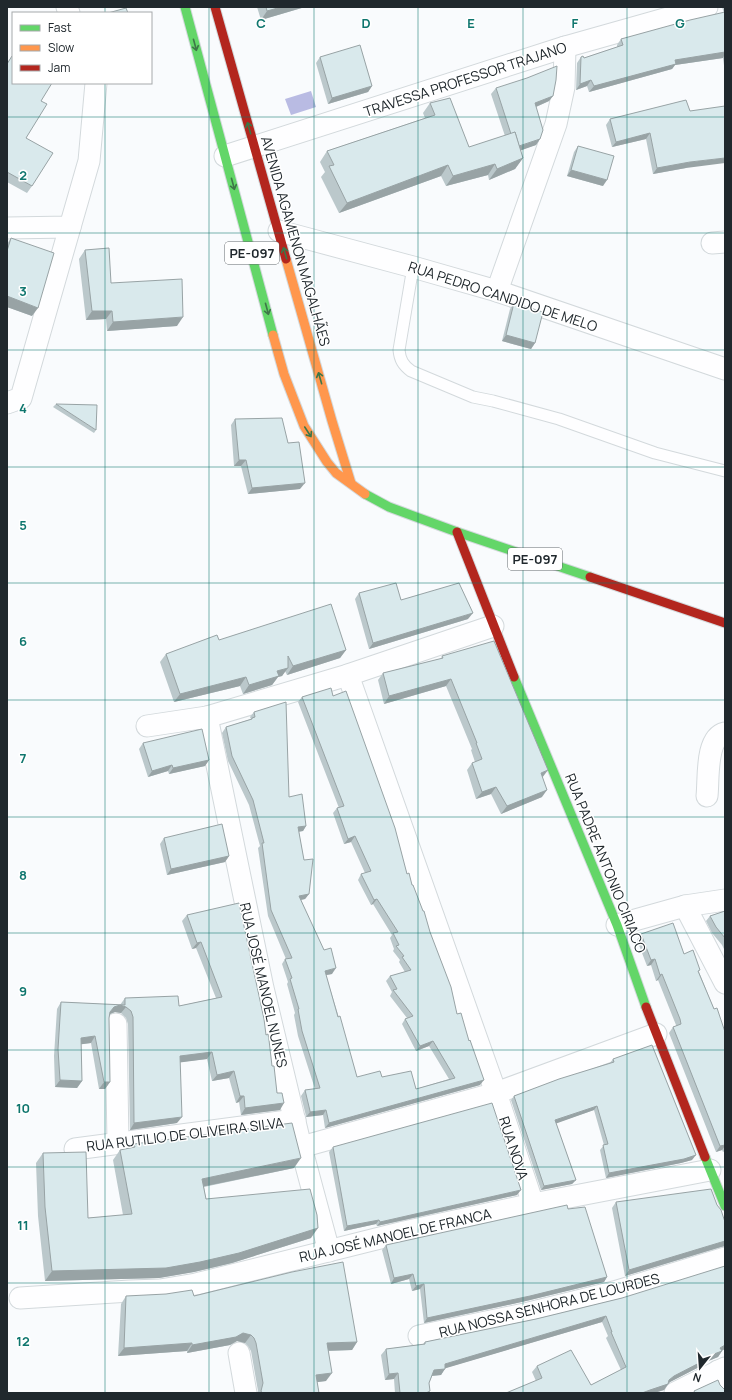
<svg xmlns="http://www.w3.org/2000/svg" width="732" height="1400" viewBox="0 0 732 1400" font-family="Manrope,sans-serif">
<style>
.water{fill:#b9bbe3}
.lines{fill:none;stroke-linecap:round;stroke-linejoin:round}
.lane-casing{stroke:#d3d9dc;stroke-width:13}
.street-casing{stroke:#d3d9dc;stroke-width:23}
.fast-casing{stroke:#d3d9dc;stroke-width:11}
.slow-casing{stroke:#d3d9dc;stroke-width:11}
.jam-casing{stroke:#d3d9dc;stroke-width:11}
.lane{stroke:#fefeff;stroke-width:11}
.street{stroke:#fefeff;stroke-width:21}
.fast{stroke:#63d668;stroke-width:9}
.slow{stroke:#ff974d;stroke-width:9}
.jam{stroke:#b3261e;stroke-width:9}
.wall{fill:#bbc8cb}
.shaded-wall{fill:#98a3a5}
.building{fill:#d9e9ec;stroke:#98a3a5}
.oneway{stroke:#3e7648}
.grid{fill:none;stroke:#0f766e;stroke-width:1;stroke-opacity:0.55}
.labels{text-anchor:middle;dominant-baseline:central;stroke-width:3;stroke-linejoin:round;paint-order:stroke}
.shield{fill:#fff;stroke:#63686c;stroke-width:1}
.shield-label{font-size:13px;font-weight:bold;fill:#20282d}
.street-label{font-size:14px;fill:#20282d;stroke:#fff}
.grid-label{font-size:13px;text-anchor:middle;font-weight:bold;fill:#0f766e;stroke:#fff;stroke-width:3;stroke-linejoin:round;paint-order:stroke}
</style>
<rect width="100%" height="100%" fill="#f9fbfd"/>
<path class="water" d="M311,91L316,107L291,115L285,99Z"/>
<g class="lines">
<g class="lane-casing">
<path id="lane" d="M413,267L399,350C400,360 403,365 411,371L473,397L493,401L559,419L655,453L725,471"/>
</g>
<g class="street-casing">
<g id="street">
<path d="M67,7L69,13"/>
<path d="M225,156L565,47L707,7"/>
<path d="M7,228L70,227L89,161L96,83"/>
<path d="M279,231L413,267L497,291L725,369"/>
<path d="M712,243L725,242"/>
<path d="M497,291L556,124L564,87L565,47"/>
<path d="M7,403L21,398L70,227"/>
<path d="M348,675L496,1093L533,1204"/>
<path d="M207,717L263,988L301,1147L329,1251"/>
<path d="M147,726L207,717L348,675L493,626"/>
<path d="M707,796C709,779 705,738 725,733"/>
<path d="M685,906L725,983"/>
<path d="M617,925L685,906L725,900"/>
<path d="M116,1024L118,1143"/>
<path d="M301,1147L496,1093L656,1034"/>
<path d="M75,1149L295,1120"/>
<path d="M20,1298L130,1291L160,1290L196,1284L404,1232L533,1204L710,1170"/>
<path d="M419,1336L529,1313L614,1292L725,1258"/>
<path d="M239,1353L246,1393"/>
<path d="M718,1371L725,1388"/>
<path d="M675,1393L725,1368"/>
</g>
</g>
<g class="fast-casing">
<g id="fast">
<path d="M185,7L273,335"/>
<path d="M365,494L389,507L457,532L590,577"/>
<path d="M514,677L617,925L646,1007"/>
<path d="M705,1157L725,1206"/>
</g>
</g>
<g class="slow-casing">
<g id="slow">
<path d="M286,259L332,421L351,483"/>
<path d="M273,335L284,374L304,426L327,462L336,473L365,494"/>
</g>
</g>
<g class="jam-casing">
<g id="jam">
<path d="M215,7L286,259"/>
<path d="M457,532L514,677"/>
<path d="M590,577L725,623"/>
<path d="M646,1007L705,1157"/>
</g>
</g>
<use href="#lane" class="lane"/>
<use href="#street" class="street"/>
<use href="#fast" class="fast"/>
<use href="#slow" class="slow"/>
<use href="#jam" class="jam"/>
</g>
<g class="wall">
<path d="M257,7H305L261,20Z"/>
<path d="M722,7H725V73L723,58L675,65L672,69L589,92L587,86L576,90L577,63L581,57L584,58L617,47V45L621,39L724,13Z"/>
<path d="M12,56L41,101L26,138L32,186L27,193L7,182V63Z"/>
<path d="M320,57L372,86L368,92L328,104L316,63Z"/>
<path d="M496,88L553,96L549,101L536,107L540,139L536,145L520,150L523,158L515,169L489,180L488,175L446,186L441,176L339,213L321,177L325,172L320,162L327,151L425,118L423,113L430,103L469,147L505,136L491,94Z"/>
<path d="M690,111L686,168L653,174L646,139L612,147L606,125L610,119Z"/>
<path d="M578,146L603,186L567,176L574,152Z"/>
<path d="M11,238L32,316L7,307V244Z"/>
<path d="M85,250L111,283L177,326L107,331L106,319L86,320L79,259Z"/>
<path d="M514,303L535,343L531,349L502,341L510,309Z"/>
<path d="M56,404L96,430L94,433L53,407Z"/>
<path d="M235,419L300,489L248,494L241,466H234L231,425Z"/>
<path d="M359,593L401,600L468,619L369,649L355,599Z"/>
<path d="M219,640L346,650L340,658L287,675L285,671L282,676L278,677L272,685L243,694L240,686L174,702L160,662L166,654Z"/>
<path d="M442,656L542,778V797L501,814L491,794L476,799L467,770L472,763L475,762L471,750L472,749L446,686L384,704L378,680L383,673L441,659Z"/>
<path d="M333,696L407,874L430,932L480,1085L325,1128L323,1115L306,1117V1116L301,1096L305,1090L315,1089L298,1036L294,1015L295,1013L287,984L288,982L282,964L285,959H286L268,916L258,848L260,846L249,805L228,761L222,733L226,727L251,719L250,717L254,712L289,797L306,826L303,831L299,832L309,894L305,899L301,900L332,974L326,975L357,1077H382L416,1089L449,1079L429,1046L416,1051L402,1024L405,1019L407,1018L390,996L392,992L386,981L390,976L405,972L399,962L400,960L393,951L394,949L390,938L392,935L373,904L371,905L358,880L361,874L365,873L351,842L344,844L333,813L337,808H339L298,702L302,697Z"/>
<path d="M143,743L209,760L205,766L169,774L168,771L148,777L139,749Z"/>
<path d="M164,838L229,856L225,862L167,875L160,844Z"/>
<path d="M725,911V951L722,945L712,933L706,921L710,916Z"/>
<path d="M187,915L266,1035L280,1110L241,1115L239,1102L236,1103L229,1078L212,1081L207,1059L180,1062L177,1123L130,1130L128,1024L126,1018L121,1013L115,1012L110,1014L109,1018L110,1082L105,1089H99L91,1043L81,1044L82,1081L77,1088L55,1087L54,1056L57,1009L61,1002L120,1005L125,998L179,1006L216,998L196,948L192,949L182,921Z"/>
<path d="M641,934L684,954L699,972L714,1009L725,1032V1151L723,1152L722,1150L716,1152L669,1033L673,1027L676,1026V1025L658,980L656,981L651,965L647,966L637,940Z"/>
<path d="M613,1059L692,1160L681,1163L606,1178L600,1150L604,1145L594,1110L556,1123L576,1180L572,1184L541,1190L511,1100L514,1096L610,1063Z"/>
<path d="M134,1144L294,1168L204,1187L206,1199L311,1238L232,1263L194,1272L159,1278L45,1281L38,1216L36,1163L43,1153L88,1218L123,1215L113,1160L120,1150L132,1148Z"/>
<path d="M333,1147L517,1195L377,1226L376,1224L344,1231L329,1152Z"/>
<path d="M616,1202L717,1205L725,1222V1246L721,1247L625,1276L612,1208Z"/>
<path d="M568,1209L607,1277L604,1282L526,1301L424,1323L420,1289L412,1291L409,1279L391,1284L382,1250L386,1245Z"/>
<path d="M126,1296H194L357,1342L352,1350L328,1351L326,1381L317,1382L319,1393H257L258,1391L251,1351L248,1346L245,1343L237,1341L230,1345L187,1353V1351L118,1356L121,1304Z"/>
<path d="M622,1298L722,1351L718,1357L706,1362L703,1365L670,1382L664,1390L654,1393H506L536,1381L532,1372L537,1366L591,1385L621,1370L606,1338L608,1336L602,1322L445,1368L441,1375L432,1376L429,1383L428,1393H395L394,1379L385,1380L381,1355L386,1349L423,1344L425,1342L536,1319Z"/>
</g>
<g class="shaded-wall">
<path d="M281,7H305L261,20L267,11Z"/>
<path d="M725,52V54L723,58L675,65L672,69L589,92L594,86L675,60Z"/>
<path d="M591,80L587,86L576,90L580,84Z"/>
<path d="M372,86L368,92L328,104L332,98Z"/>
<path d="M553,96L549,101L531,109L535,103Z"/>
<path d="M650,133L646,139L612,147L616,142Z"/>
<path d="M540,139L536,145L511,154L515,148Z"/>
<path d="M523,158L515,169L489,180L497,169Z"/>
<path d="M725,158V163L686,168L653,174L657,168L690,162Z"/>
<path d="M495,164L488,175L446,186L453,176Z"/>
<path d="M448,165L441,176L339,213L347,203Z"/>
<path d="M571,170L607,180L603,186L567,176Z"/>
<path d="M7,296L38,308L32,316L7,307Z"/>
<path d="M92,311H112L106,319L86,320Z"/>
<path d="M183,317L177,326L107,331L113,322Z"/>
<path d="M506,335L535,343L531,349L502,341Z"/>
<path d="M239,460H246L241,466H234Z"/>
<path d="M305,483L300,489L248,494L252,488Z"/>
<path d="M473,613L468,619L369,649L373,643Z"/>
<path d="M346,650L340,658L287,675L293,666Z"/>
<path d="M288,668L282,676L278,677L272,685L243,694L249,685L277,671Z"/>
<path d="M246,677L240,686L174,702L180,694Z"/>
<path d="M451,679L446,686L384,704L389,696Z"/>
<path d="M209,760L205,766L169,774L173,768Z"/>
<path d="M172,765L168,771L148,777L152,771Z"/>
<path d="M548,770L542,778L541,773Z"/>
<path d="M496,787L491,794L476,799L482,792Z"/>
<path d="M547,790L542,797L501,814L507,806Z"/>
<path d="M306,826L303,831L294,832L298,827Z"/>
<path d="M355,836L351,842L344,844L348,839Z"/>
<path d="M229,856L225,862L167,875L171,869Z"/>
<path d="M309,894L305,899L295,901L299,896Z"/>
<path d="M377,899L373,904L371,905L374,900Z"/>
<path d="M201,942L196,948L192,949L197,943Z"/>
<path d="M655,959L651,965L647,966L651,960Z"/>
<path d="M336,968L332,974L321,976L325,971Z"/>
<path d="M662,974L658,980L656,981L660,975Z"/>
<path d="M120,1005L126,1007L121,1013L115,1012L110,1014V1012L114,1007Z"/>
<path d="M95,1036L91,1043L76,1045L81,1038Z"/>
<path d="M433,1041L429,1046L416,1051L420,1046Z"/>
<path d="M212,1052L207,1059L176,1063L180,1056Z"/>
<path d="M234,1071L229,1078L212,1081L217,1075Z"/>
<path d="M60,1080L82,1081L77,1088L55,1087Z"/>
<path d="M484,1080L480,1085L325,1128L329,1123Z"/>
<path d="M104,1082H110L105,1089H99Z"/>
<path d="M240,1096H244L239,1102L236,1103Z"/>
<path d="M284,1103L280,1110L241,1115L245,1108Z"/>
<path d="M597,1106L594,1110L552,1125L555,1120Z"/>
<path d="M326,1110L323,1115L306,1117L310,1112Z"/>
<path d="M182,1117L177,1123L130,1130L134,1123Z"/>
<path d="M725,1145V1146L722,1150L716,1152L720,1146Z"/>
<path d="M696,1155L692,1160L681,1163L606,1178L609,1173Z"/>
<path d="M301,1158L294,1168L196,1188L202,1179Z"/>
<path d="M576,1180L572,1184L541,1190L544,1186Z"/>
<path d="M521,1190L517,1195L377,1226L380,1222Z"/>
<path d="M379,1220L376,1224L344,1231L347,1226Z"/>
<path d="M318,1228L311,1238L232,1263L194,1272L159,1278L45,1281L52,1271Z"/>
<path d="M725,1241V1246L721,1247L625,1276L629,1270Z"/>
<path d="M413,1274L409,1279L391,1284L394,1278Z"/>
<path d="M607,1277L604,1282L526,1301L424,1323L427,1318Z"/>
<path d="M424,1284L420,1289L412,1291L416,1286Z"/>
<path d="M606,1316L602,1322L443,1369H445L441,1375L430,1376L434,1370L445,1364Z"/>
<path d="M243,1333L251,1335L245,1343L237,1341L230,1345L187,1353L192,1345Z"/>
<path d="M357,1342L352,1350L321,1351L327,1343Z"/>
<path d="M192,1343L187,1351L118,1356L124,1348Z"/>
<path d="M725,1345V1349L718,1353L722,1351L718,1357L706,1362L703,1365L670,1382L668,1384L664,1390L654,1393H642L669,1380L674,1376L706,1357L720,1348Z"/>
<path d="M332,1373L326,1381L310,1383L316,1375Z"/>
<path d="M398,1373L394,1379L385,1380L389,1374Z"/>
</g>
<g class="building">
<path d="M266,7H281L267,11Z"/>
<path d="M126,8L128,13H108Z"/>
<path d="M725,12V52L675,60L676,64L594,86L591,80L580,84L581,57L583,56L584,58L623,45L621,39L690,20Z"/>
<path d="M360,45L372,86L332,98L320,57Z"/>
<path d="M12,56L13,57V83H52L41,101L47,104L26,138L53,153L32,186L7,172V64Z"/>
<path d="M557,66L556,80L553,96L535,103L543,130L540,139L519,146L515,132L511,134L496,88L527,78Z"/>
<path d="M450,98L469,147L515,132L523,158L497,169L495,164L453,176L448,165L347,203L329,166L334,165L327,151L435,115L430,103Z"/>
<path d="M686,100L690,111L725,106V158L690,162L657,168L650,133L616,142L610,119Z"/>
<path d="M578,146L614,156L607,180L571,170Z"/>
<path d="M11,238L54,253L38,308L7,296V251Z"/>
<path d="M109,248L111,283L182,279L183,317L113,322L112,311H92L85,250Z"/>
<path d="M514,303L543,312L535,343L506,335Z"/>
<path d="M56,404L97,405L96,430Z"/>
<path d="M282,418L288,443L299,442L305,483L252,488L246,460H239L235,419Z"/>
<path d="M396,583L401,600L459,583L473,613L373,643L359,593Z"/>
<path d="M331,604L346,650L293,666L288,656V668L277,671L279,676L249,685L246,677L180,694L166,654L217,635L219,640Z"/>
<path d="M494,641L548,770L541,773L547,790L507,806L496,787L482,792L472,763L482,759L476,743H477L451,679L389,696L383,673L443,658L442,656Z"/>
<path d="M331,688L333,696L346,691L395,828L407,874L409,873L412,885H413L423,911H424L430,932L451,987L457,1014L461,1013L469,1041L470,1040L484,1080L329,1123L326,1110L310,1112V1111L305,1090L320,1088L302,1031L298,1009H299L290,979L292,978L285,959L292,958L271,910L262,843H264L253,800L232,756L226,727L252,719V718L255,717L254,712L286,702L289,797L302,794L306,826L298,827L304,860L313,859L309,894L299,896L324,950L331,948L336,968L325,971L338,1017L340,1016L357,1077L380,1071L382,1077L411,1071L416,1089L455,1078L433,1041L420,1046L405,1019L413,1016L393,990L397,989L390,976L411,970L402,957L404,956L396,946L399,945L393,933L398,932L377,899L374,900L361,874L371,871L355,836L348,839L337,808L344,806L302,697Z"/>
<path d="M202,729L209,760L173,768L172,765L152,771L143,743Z"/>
<path d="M222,824L229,856L171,869L164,838Z"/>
<path d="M239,903L264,1019L266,1035L268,1034L269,1040L272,1066H274L277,1093H282L284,1103L245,1108L244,1096H240L234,1071L217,1075L212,1052L180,1056L182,1117L134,1123L133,1017L131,1011L126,1007L120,1005L114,1007L110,1012L109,1018L110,1082H104L95,1036L81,1038L82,1081L60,1080L58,1049L61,1002L125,1005V998L178,996L179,1006L222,997L201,942L197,943L187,915Z"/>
<path d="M725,911V938L716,927L710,916Z"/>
<path d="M673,923L684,954L693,950L700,970L698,971L714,1009L717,1008L725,1032V1145L720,1146L673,1027L681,1024L680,1019L662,974L660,975L655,959L651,960L641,934Z"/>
<path d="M652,1045L696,1155L684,1159L609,1173L603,1145L608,1144L597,1106L555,1120L576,1180L544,1186L514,1096L559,1079L614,1062L613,1059Z"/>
<path d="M492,1103L521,1190L380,1222L379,1220L347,1226L333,1147Z"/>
<path d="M292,1123L301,1158L202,1179L206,1199L310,1189L317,1215L318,1228L239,1253L200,1262L166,1268L52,1271L45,1207L43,1153L86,1152L88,1218L132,1214L120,1150L135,1147L134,1144Z"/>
<path d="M711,1189L717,1205L721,1210L725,1222V1241L629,1270L616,1202Z"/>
<path d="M567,1205L568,1209L585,1207L607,1277L530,1296L427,1318L424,1284L416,1286L413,1274L394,1278L386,1245Z"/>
<path d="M343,1262L357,1342L327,1343L332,1373L316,1375L319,1393H262L261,1391L263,1383L256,1343L254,1338L251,1335L243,1333L236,1337L192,1345V1343L124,1348L126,1296L166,1294L192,1290L194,1296L292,1272Z"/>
<path d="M725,1266V1345L720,1348L722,1351L706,1357L707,1359L674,1376L669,1380L668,1384L650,1390L642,1393H506L542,1378L537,1366L571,1350L591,1385L626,1367L611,1332H612L606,1316L445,1364V1369L434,1370L429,1383L430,1391L426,1393H400L398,1373L389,1374L386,1349L425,1344V1342L536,1319L622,1298Z"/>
<path d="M718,1380L720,1385L725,1390V1393H695L694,1391Z"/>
</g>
<defs><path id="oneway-shaft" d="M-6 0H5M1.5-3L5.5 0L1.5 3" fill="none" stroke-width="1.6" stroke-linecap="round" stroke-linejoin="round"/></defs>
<g class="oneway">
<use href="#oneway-shaft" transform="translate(195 45) rotate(75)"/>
<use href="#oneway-shaft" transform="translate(249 128) rotate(-106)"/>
<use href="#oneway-shaft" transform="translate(233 184) rotate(75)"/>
<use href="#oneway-shaft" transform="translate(285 253) rotate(-106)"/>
<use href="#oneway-shaft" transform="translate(267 309) rotate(75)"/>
<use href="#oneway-shaft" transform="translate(320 378) rotate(-106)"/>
<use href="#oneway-shaft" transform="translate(308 432) rotate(57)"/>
</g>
<path class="grid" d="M105,7V13M209,7V1393M314,7V1393M418,7V1393M523,7V1393M627,7V1393M105,83V1393M7,117H725M7,233H725M7,350H725M7,467H725M7,583H725M7,700H725M7,817H725M7,933H725M7,1050H725M7,1167H725M7,1283H725"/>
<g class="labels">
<g class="shield">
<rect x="225" y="242" width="54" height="22" rx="3"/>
<rect x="508" y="548" width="54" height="22" rx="3"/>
</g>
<g class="shield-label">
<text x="252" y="253">PE-097</text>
<text x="535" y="559">PE-097</text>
</g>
<g class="street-label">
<text transform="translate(465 79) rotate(-18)">TRAVESSA PROFESSOR TRAJANO</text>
<text transform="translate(296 241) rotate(74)">AVENIDA AGAMENON MAGALHÃES</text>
<text transform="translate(503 296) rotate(18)">RUA PEDRO CANDIDO DE MELO</text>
<text transform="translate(606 863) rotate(68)">RUA PADRE ANTONIO CIRIACO</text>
<text transform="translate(264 985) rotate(77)">RUA JOSÉ MANOEL NUNES</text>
<text transform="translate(185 1134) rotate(-7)">RUA RUTILIO DE OLIVEIRA SILVA</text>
<text transform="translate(514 1148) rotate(72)">RUA NOVA</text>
<text transform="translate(395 1235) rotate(-13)">RUA JOSÉ MANOEL DE FRANCA</text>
<text transform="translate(549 1305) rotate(-14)">RUA NOSSA SENHORA DE LOURDES</text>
</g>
</g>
<g class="grid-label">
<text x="261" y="28">C</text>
<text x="366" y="28">D</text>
<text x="471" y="28">E</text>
<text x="575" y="28">F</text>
<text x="680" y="28">G</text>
<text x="23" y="180">2</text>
<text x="23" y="296">3</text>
<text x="23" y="413">4</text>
<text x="23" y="530">5</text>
<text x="23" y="646">6</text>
<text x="23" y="763">7</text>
<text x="23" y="880">8</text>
<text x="23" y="996">9</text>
<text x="23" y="1113">10</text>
<text x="23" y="1230">11</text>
<text x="23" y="1346">12</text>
</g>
<rect width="732" height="1400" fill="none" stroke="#20282d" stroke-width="16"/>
<rect x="12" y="12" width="140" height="72" fill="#ffffff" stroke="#a6a9ab"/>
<rect x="20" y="25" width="20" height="6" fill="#63d668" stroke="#a6a9ab"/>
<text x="48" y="32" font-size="12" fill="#20282d">Fast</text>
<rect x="20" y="45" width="20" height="6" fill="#ff974d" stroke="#a6a9ab"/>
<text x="48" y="52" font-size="12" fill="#20282d">Slow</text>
<rect x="20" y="65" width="20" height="6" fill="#b3261e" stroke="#a6a9ab"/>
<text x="48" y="72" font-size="12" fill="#20282d">Jam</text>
<g transform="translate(700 1368) rotate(197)" stroke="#ffffff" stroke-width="3" paint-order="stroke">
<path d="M0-3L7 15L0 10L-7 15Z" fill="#20282d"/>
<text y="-6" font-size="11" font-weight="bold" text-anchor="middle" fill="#20282d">N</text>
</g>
</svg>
